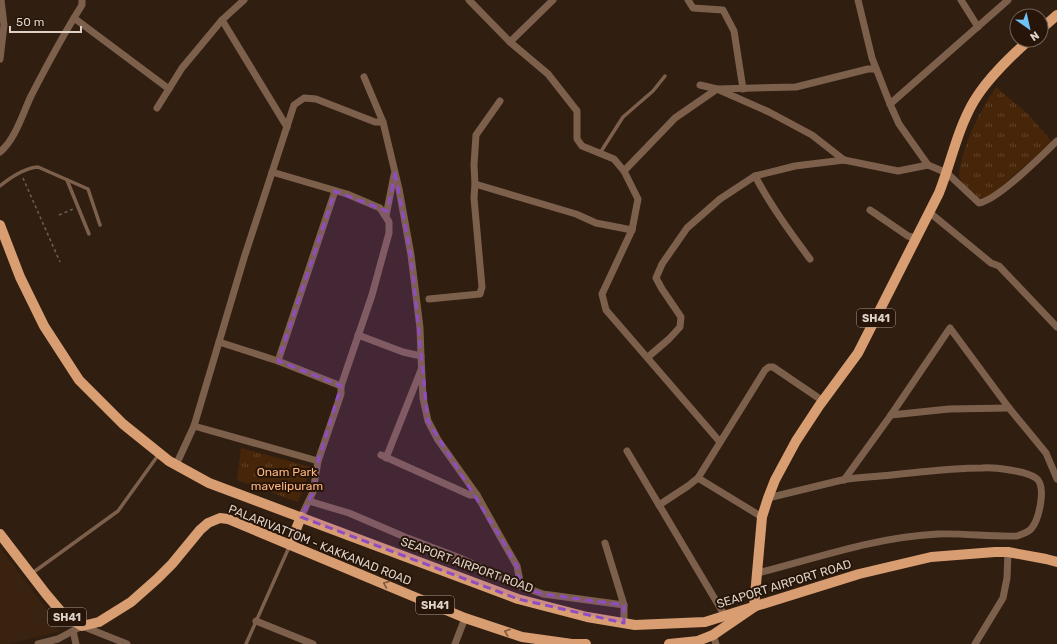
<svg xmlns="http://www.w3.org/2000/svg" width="1057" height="644" viewBox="0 0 1057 644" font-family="Rubik,sans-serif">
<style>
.built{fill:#392210}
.park{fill:url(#park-tufts)}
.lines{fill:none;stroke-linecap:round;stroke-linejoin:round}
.path{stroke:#706054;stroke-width:1.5;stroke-dasharray:3 3;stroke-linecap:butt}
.service{stroke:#7d604c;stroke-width:3.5}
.minor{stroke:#7d604c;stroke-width:7}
.primary{stroke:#d99d72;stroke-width:10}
.oneway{stroke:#80593d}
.marked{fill:#8f4dc1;fill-opacity:0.2;stroke:#8f4dc1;stroke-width:3;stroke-dasharray:8 5;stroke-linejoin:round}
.labels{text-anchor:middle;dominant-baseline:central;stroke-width:4;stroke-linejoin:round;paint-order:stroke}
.shield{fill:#261508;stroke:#a6998e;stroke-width:1}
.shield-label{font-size:11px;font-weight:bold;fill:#ddd1c8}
.park-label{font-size:12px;fill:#ffb57f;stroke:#261508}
.street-label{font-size:12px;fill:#ddd1c8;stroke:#261508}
</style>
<defs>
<pattern id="park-tufts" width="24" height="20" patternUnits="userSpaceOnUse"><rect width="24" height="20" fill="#472508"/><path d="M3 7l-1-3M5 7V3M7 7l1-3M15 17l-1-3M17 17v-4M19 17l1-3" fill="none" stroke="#61442a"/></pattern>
</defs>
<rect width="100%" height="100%" fill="#301e11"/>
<path class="built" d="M0,547L51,615L60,631L10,644H0Z"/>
<g class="park">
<path d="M996,87L1029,115L1052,142L988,198L981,199C975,197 959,182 959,175C959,171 960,166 961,163C967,135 981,110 996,87Z"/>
<path d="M241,448L311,467L298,502L237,480Z"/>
</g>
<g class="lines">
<g class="path">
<path d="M23,178L60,262"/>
<path d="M59,215L73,209"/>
</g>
<g class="service">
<path d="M600,153L623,117L653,91L665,76"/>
<path d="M67,180L89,234"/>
<path d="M0,186C11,177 24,168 38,167L88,189L100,225"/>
<path d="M31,574L118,511L159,454"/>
<path d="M246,644L290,545"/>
</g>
<g class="minor">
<path d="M469,0L510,42L548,74L577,111V139L582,146L614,159L624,171L638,199L632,230L602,294L606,310L720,442"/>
<path d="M688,0L693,8L723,10L734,31L743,89"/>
<path d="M858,0L872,58L890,104L899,124L928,165L947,173L979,203C998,200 1042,155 1057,141"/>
<path d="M961,0L978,27"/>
<path d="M74,18L169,89"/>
<path d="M222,20L287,127"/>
<path d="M510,42L553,0"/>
<path d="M0,59L4,25L1,0"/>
<path d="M364,77L383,122L399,189L411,255L420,328L421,356"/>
<path d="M700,85L717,89L769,112L812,135L844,160"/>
<path d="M500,101L476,135L474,165L475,184L576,214L596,223L632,230"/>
<path d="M890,104L1008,0"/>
<path d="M157,108L182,68L222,20L244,0"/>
<path d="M0,152C15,140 23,113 31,96C47,65 63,35 82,5V0"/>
<path d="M624,171L675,118L717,89L796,87L868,69H876"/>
<path d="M272,172L347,194L380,208L389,222V233L372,295L341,386V394L318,461L313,492L301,517"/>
<path d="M755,176C771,206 790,232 810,259"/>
<path d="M870,210L908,236L916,238"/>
<path d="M929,212L991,263L999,266L1057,327"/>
<path d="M386,216L394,175"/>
<path d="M429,299L480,294L482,287L474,198L475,184"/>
<path d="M358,335L403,352L421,356L423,398L428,421L438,440L477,495L501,538L517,566L521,586"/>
<path d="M219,342L278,361L341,386"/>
<path d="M648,357L669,339L680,327L681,317L662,289L656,278L662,264L687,228L720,199L755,176L795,166L844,160L898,171L928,165"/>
<path d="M278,361L335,191"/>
<path d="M891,415L949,409L1009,408"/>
<path d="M194,426L318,461"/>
<path d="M627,451L725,616"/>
<path d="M381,455L470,495H477"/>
<path d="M386,458L421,370"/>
<path d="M176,465L194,426L244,258L294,105L304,98L316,99L375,122H383"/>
<path d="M698,478L762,517"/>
<path d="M844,480L891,415L950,328L1009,408L1046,453L1057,479"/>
<path d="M309,501L349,513L405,537L460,558L513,583L543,594L624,605V623"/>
<path d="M659,505L688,486L698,478L765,370L769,367H773L823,401"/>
<path d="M605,543L624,605"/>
<path d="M758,573C817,558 876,537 938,534C964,533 991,537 1017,536C1022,534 1027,533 1031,529C1039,520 1047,486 1036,478C1026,471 994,467 982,468C952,468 921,472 891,475C875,477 858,477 842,480C817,486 793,492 768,498"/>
<path d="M256,621L313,644"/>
<path d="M73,631L76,644"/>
<path d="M713,635L716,644"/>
<path d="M38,644L58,639L82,626L127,644"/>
<path d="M455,644L465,618"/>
<path d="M975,644L1003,598L1007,578L1008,552"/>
</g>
<g class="primary">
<path d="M1041,29L1057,15"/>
<path d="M0,225L20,277L44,326L79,380L123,424L169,461L209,483L518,599L587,617L635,625L705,622L859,574L931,557L995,552H1008L1046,559L1057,562"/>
<path d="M0,534L46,594L63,614L82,626L99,622L131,602L157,579L172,564L200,530L208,523L220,518L228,519L465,618L522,637L572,644H586"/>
<path d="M290,544L301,517"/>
<path d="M669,644L698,641L713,635L754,607L762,517L768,498L775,480L796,441L819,406L858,353L939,193C951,163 957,130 974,101C988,78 1009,58 1029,40"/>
</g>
</g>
<defs><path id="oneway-chevron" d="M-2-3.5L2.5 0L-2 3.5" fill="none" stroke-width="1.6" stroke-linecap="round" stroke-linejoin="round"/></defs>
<g class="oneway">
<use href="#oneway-chevron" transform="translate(386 584) rotate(-157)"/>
<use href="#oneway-chevron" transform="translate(507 632) rotate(-161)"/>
</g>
<path class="marked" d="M395,173L411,255L428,421L501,538L517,566L521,586L543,594L624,605V623L518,599L301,517L313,492L318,461L341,386L278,361L335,191L387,211Z"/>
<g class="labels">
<g class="shield">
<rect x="857" y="309" width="38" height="18" rx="3"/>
<rect x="416" y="596" width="38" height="18" rx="3"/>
<rect x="48" y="608" width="38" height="18" rx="3"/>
</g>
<g class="shield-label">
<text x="876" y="318">SH41</text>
<text x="435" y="605">SH41</text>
<text x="67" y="617">SH41</text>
</g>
<g class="park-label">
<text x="287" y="472">Onam Park<tspan x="287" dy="14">mavelipuram</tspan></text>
</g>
<g class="street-label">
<text transform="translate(320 545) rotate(22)">PALARIVATTOM - KAKKANAD ROAD</text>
<text transform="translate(467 565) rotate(20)">SEAPORT AIRPORT ROAD</text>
<text transform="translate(784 584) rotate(-17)">SEAPORT AIRPORT ROAD</text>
</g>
</g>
<g transform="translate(1029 28) rotate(146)"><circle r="19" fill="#261508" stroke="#6f6055"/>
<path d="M0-3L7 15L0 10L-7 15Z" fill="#6fc2f4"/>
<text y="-6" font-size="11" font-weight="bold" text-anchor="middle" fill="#ddd1c8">N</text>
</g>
<path d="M10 26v6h71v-6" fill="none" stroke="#ddd1c8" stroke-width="2"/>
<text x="16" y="26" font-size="12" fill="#ddd1c8" stroke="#261508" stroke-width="3" paint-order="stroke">50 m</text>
</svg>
